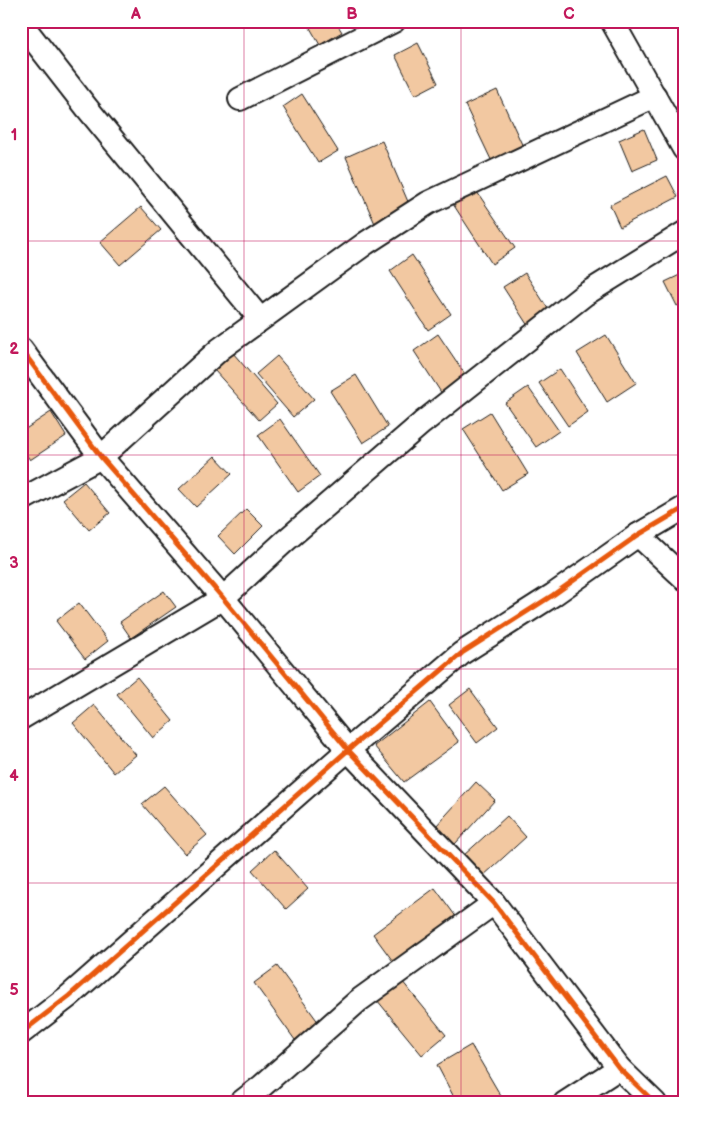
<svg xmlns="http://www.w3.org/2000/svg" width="705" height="1124" viewBox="0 0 705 1124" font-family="'Balsamiq Sans',sans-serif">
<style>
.building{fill:#f2c8a1;stroke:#1c1c1c}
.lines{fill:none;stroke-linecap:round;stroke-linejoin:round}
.street-casing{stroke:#1c1c1c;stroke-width:26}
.street{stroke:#fff;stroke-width:22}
.cycleway-casing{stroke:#fff;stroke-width:8}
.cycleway{stroke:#e8590c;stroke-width:5}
.grid{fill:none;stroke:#c2185b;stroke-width:1;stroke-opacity:0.55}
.neatline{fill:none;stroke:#c2185b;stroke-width:2}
.grid-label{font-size:16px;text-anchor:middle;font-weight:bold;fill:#c2185b}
</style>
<rect width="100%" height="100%" fill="#fff"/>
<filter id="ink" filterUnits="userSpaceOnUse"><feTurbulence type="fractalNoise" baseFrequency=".02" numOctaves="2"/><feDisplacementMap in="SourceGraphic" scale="10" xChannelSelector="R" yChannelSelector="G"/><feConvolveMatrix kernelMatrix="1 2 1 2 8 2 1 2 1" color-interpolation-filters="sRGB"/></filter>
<g filter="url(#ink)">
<g class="building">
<path d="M306,21H335L342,32L320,45Z"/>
<path d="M418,43L438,83L415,95L395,55Z"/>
<path d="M497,90L525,151L494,166L465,105Z"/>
<path d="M302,94L338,151L318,163L283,107Z"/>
<path d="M644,129L657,160L632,171L619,140Z"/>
<path d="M382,141L412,211L376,226L346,157Z"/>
<path d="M667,176L678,197L620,227L610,205Z"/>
<path d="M475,189L515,248L492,264L453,204Z"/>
<path d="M141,207L161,230L120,265L100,242Z"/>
<path d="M412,255L451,314L428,330L390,271Z"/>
<path d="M525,273L552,315L530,329L503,287Z"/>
<path d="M684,273V302L677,306L665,282Z"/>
<path d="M438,334L469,380L444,397L414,351Z"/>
<path d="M606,335L636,383L607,402L577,353Z"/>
<path d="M233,353L277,404L259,420L214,370Z"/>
<path d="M277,356L314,399L293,417L256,374Z"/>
<path d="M560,369L588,412L568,426L539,383Z"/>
<path d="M356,375L388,427L363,443L330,391Z"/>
<path d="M528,387L559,431L536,447L505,403Z"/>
<path d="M51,412L66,436L30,460L21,447V432Z"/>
<path d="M490,412L528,474L502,490L463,429Z"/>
<path d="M280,419L320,476L298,492L258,435Z"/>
<path d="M215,456L232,474L196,507L179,489Z"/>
<path d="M84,482L110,513L89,530L63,499Z"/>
<path d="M246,509L263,526L235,554L218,536Z"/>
<path d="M164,591L176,607L131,638L120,622Z"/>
<path d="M79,603L108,641L85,659L56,621Z"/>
<path d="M137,677L173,721L153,738L117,694Z"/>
<path d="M470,689L498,727L477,743L449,705Z"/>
<path d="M430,702L459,742L404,782L374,746Z"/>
<path d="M94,705L136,755L114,773L73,723Z"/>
<path d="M476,782L495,800L455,844L436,826Z"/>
<path d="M164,786L207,835L185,854L142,804Z"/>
<path d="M507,816L526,837L482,877L463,856Z"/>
<path d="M274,850L308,889L286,909L252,870Z"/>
<path d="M435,888L457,918L395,964L373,934Z"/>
<path d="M277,966L319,1023L295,1040L254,983Z"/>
<path d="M402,981L446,1035L422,1055L377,1000Z"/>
<path d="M471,1045L505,1103H457L437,1065Z"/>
</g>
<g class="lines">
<g class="street-casing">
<g id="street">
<path d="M612,21L684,149"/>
<path d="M27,31L87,108L260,319"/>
<path d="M240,99L394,21"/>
<path d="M21,349L101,457L223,598L348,750L494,903L619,1068L655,1103"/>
<path d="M21,500L101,457L220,349L366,243L428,203L655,96"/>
<path d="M638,535L684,578"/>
<path d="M21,718L223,598L284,542L422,423L584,295L684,233"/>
<path d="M21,1033L69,996L348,750L462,653L553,595L638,535L684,508"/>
<path d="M240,1103L262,1086L358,1001L494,903"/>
<path d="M565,1103L619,1068"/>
</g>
</g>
<use href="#street" class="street"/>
<g class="cycleway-casing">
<g id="cycleway">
<path d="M21,349L101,457L223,598L348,750L494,903L619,1068L655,1103"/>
<path d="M21,1033L69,996L348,750L462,653L553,595L638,535L684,508"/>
</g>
</g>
<use href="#cycleway" class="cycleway"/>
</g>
</g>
<path class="grid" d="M244,21V1103M461,21V1103M21,241H684M21,455H684M21,669H684M21,883H684"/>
<rect width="705" height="1124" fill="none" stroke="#fff" stroke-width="55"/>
<rect x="28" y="28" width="650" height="1068" class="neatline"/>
<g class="grid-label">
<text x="136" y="19">A</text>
<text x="352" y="19">B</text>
<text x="569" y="19">C</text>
<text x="14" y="140">1</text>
<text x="14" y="354">2</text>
<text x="14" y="568">3</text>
<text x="14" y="781">4</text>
<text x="14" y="995">5</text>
</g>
</svg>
